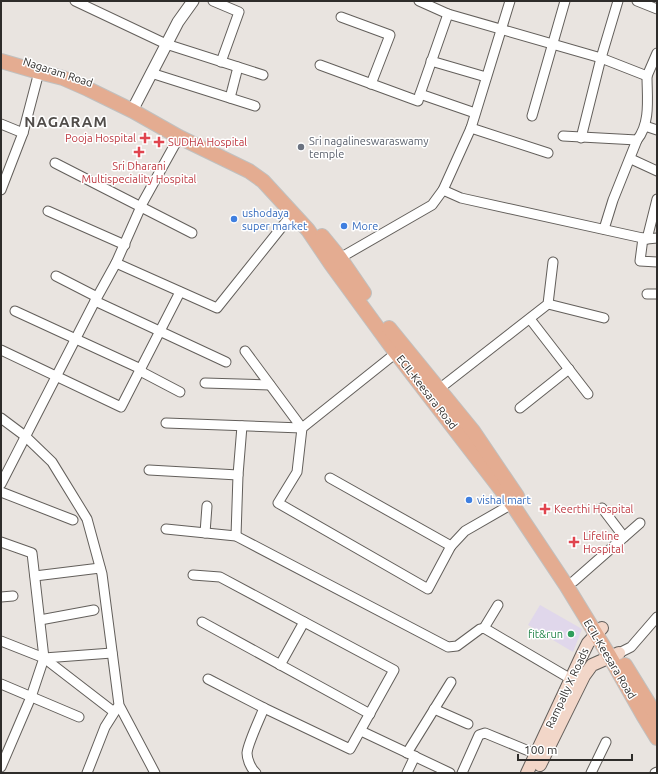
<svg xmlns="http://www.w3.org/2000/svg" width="658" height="774" viewBox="0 0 658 774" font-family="Ubuntu,sans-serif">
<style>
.commercial{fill:#e0d7eb}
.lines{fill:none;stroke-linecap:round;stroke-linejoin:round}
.minor-casing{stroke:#635f5b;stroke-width:11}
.tertiary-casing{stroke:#635f5b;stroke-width:13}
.secondary-casing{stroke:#635f5b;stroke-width:14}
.primary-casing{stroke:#c0c0bf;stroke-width:16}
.minor{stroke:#fff;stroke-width:9}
.tertiary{stroke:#fff;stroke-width:11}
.secondary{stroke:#f2d6c8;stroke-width:12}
.primary{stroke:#e4ac91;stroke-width:14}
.health-dot{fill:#e0444e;stroke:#fff;stroke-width:1.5}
.worship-dot{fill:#6b7280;stroke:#fff;stroke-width:1.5}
.shop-dot{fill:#3f7fe0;stroke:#fff;stroke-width:1.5}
.leisure-dot{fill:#2e9e5b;stroke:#fff;stroke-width:1.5}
.labels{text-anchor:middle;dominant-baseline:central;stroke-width:3;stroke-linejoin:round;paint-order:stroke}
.street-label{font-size:11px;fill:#2e2c2a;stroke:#fff}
.health-label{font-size:11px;fill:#be3a42;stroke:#fff;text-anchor:start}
.worship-label{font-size:11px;fill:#5b616d;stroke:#fff;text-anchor:start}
.shop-label{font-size:11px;fill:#366cbe;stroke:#fff;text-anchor:start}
.leisure-label{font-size:11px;fill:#27864d;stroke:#fff;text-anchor:end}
.district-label{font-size:15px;font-weight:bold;letter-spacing:1px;fill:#514d4a;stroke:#fff}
</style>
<rect width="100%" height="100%" fill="#e9e4e0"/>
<path class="commercial" d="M540,605L582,629L573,652L528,625Z"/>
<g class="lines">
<g class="minor-casing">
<g id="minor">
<path d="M75,1L166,44L263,75"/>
<path d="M213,1L239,12L221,62"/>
<path d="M419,1L448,14L601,58L647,76L657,53"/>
<path d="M637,1L657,9"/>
<path d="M448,14L420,94L475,113"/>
<path d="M341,17L390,35L371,84"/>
<path d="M431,61L486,77"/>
<path d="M320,65L418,101L420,94"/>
<path d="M151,73L255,106"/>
<path d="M230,98L238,67"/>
<path d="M532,116L565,1"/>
<path d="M1,124L23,133"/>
<path d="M645,126L657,130"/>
<path d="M471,128L548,153"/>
<path d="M563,136L637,140C651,123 647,97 647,76"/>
<path d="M581,138L601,58L618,1"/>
<path d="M631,159L657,171"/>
<path d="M55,163L192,233"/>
<path d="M1,190L23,133L39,72"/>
<path d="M443,190L461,198L647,239L657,238"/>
<path d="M48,211L125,245"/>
<path d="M604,229L613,200L637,140"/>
<path d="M643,238L640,261L657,262"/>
<path d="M647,239L657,199"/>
<path d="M340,258L432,205L443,190L471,128L510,1"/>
<path d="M116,263L217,308L293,213"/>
<path d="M56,276L97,297"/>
<path d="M647,294H657"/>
<path d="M95,301L226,362"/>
<path d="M548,304L604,318"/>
<path d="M15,311L141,369"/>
<path d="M530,319L588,394"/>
<path d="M1,350L121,407L180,292"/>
<path d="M245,351L302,428L297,472L278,503L428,589L451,546L465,531L512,504"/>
<path d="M140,371L180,392"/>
<path d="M205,383L270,385"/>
<path d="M439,389L548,304L553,262"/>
<path d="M520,408L569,369"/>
<path d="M1,418L25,436L52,462L87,519L102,574L119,705L155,773"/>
<path d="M166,423L302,428L396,353"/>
<path d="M149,470L238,475"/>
<path d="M330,478L451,546"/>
<path d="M1,484L95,301L116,263L143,202L179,137"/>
<path d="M1,492L73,520"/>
<path d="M602,508L624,537"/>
<path d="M166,529L236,536L448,647L457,646L480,629L484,628L576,682"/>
<path d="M205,533L207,506"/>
<path d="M236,536L238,475L242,426"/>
<path d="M1,542L32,553L44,658L31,697L1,767"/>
<path d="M193,575L220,577L394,670L350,749L264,708L208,679"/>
<path d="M35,576L100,568"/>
<path d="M574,581L640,523"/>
<path d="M1,597L13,596"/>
<path d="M40,620L94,610"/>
<path d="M202,622L370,714"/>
<path d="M484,628L498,605"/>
<path d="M1,641L44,658L112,653"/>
<path d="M619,653L631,647L657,617"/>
<path d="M44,658L114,712"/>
<path d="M280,665L304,622"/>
<path d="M1,684L79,717"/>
<path d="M434,709L468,724"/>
<path d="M361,731L450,773"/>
<path d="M407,753L451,682"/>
<path d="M87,773L105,727L117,708"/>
<path d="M256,773C251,769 247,759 247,753C248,743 260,718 264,708"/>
<path d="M407,773L415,756"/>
<path d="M462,773L479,735L485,733L536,754"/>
<path d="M591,773L606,742"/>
<path d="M655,773L657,772"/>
</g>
</g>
<g class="tertiary-casing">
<path id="tertiary" d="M135,105L178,22L193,1"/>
</g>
<g class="secondary-casing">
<g id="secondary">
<path d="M540,765L584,676L592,665L619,653"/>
<path d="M527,773L582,655L588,643L602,628"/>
</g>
</g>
<g class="primary-casing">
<g id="primary">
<path d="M1,61L39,72L63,78L88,89L133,111L179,137L249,171L263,181L308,230L331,264L396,353L512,504L566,585L610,657L643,715L657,738"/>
<path d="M322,236L340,258L364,293"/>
<path d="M389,328L473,431L517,496"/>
<path d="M625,665L657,717"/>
</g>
</g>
<use href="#minor" class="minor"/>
<use href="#tertiary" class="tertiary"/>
<use href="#secondary" class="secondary"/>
<use href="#primary" class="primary"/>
</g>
<g class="health-dot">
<path d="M143 132h4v4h4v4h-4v4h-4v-4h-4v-4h4z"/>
<path d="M157 136h4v4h4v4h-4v4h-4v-4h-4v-4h4z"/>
<path d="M137 146h4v4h4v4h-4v4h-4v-4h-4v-4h4z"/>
<path d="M543 503h4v4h4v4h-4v4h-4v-4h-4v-4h4z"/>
<path d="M572 536h4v4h4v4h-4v4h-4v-4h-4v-4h4z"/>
</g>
<circle class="worship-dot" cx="301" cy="147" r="4"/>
<g class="shop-dot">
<circle cx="234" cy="219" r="4"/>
<circle cx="344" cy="226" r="4"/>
<circle cx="469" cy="500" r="4"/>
</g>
<circle class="leisure-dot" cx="571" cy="634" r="4"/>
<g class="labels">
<g class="street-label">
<text transform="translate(58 72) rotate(18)">Nagaram Road</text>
<text transform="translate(427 392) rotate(52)">ECIL-Keesara Road</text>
<text transform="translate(610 659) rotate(59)">ECIL-Keesara Road</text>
<text transform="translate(567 688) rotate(-65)">Rampally X Roads</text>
</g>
<g class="health-label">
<text x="136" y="138" text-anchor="end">Pooja Hospital</text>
<text x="168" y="142">SUDHA Hospital</text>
<text x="139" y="166" text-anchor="middle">Sri Dharani<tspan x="139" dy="13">Multispeciality Hospital</tspan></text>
<text x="554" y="509">Keerthi Hospital</text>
<text x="583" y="536">Lifeline<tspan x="583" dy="13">Hospital</tspan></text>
</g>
<g class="worship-label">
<text x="309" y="141">Sri nagalineswaraswamy<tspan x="309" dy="13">temple</tspan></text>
</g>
<g class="shop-label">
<text x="242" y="213">ushodaya<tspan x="242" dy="13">super market</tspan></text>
<text x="352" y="226">More</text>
<text x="477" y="500">vishal mart</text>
</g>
<g class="leisure-label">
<text x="563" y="634">fit&amp;run</text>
</g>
<g class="district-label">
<text x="66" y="121">NAGARAM</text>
</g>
</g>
<rect width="658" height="774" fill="none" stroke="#2e2c2a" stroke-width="4"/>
<path d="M518 754v6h114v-6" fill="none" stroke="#2e2c2a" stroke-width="2"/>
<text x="524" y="754" font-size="12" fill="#2e2c2a" stroke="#ffffff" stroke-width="3" paint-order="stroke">100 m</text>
</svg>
